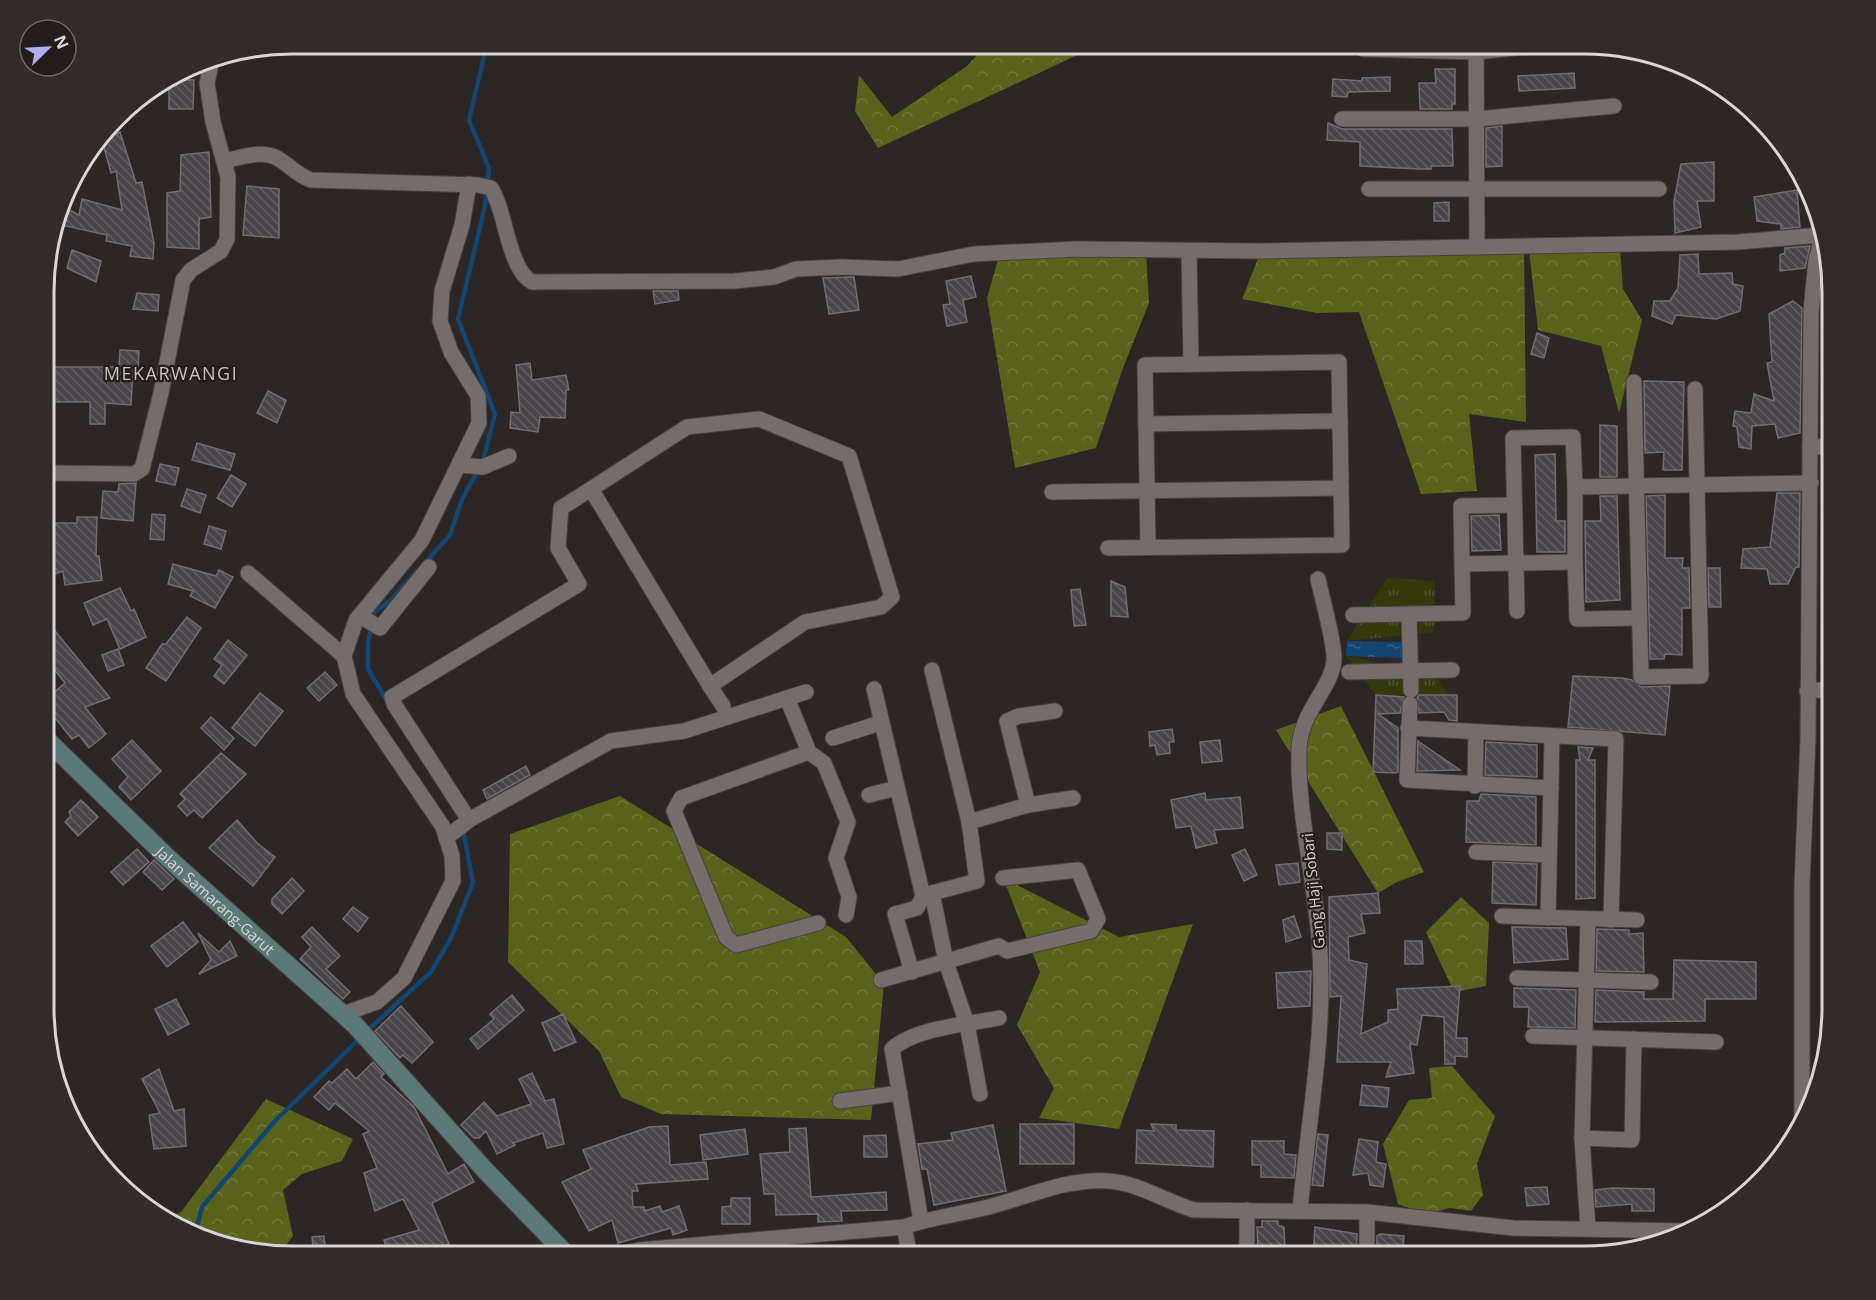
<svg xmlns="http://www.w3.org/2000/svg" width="1876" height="1300" viewBox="0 0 1876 1300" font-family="'Open Sans',sans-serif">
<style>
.grass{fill:url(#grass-tufts)}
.forest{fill:url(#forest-crowns)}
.water{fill:url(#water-ripples)}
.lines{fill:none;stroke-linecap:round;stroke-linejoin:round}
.stream{stroke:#134573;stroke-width:4.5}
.building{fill:url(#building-back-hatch);stroke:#716d73;stroke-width:1.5}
.minor-casing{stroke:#474341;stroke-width:17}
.secondary-casing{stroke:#474341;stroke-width:20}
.minor{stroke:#746d6b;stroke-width:15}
.secondary{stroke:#5a7978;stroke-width:18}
.labels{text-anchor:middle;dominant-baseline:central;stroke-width:4.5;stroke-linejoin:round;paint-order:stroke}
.street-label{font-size:15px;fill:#dad6d5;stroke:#221c1a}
.quarter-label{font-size:18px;letter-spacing:1.5px;fill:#cbc3c0;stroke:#221c1a}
.rim{fill:none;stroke:#dad6d5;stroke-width:3}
</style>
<defs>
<pattern id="grass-tufts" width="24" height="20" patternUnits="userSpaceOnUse" patternTransform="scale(1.5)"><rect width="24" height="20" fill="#33390b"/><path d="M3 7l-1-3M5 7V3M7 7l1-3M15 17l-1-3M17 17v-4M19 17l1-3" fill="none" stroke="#50552e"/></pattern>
<pattern id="forest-crowns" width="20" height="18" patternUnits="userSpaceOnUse" patternTransform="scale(1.5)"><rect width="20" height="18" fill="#58621a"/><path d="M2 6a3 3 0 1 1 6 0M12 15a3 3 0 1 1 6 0" fill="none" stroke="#6f783a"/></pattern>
<pattern id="water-ripples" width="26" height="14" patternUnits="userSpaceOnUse" patternTransform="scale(1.5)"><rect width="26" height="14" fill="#134573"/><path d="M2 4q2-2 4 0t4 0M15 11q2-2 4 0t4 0" fill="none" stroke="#355f86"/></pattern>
<pattern id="building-back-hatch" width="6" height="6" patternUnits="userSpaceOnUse" patternTransform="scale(1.5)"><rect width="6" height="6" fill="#49464b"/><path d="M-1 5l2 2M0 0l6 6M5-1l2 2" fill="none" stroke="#636064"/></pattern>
</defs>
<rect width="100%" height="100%" fill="#2c2624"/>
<g class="grass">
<path d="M1387,578L1435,581L1434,632L1347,641Z"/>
<path d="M1346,656L1437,677L1449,695H1376Z"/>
</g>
<g class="forest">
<path d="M987,44H1101L878,148L855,111L859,75L892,117L967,66Z"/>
<path d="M1524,245L1526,422L1469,414L1477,491L1421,494L1359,312L1317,313L1242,299L1261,251Z"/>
<path d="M1620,248L1623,289L1642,320L1619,413L1601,346L1538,330L1529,250Z"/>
<path d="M1146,252L1149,303L1123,368L1096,448L1015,468L987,298L999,256Z"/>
<path d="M1341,706L1424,872L1397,882L1378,893L1276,730Z"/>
<path d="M620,796L846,937L884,984L871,1120L661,1114L621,1097L599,1051L508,962L510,834Z"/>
<path d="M1003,878L1119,937L1193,924L1119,1129L1039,1118L1054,1088L1017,1025L1040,972Z"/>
<path d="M1461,897L1489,923L1486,986L1454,992L1426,932Z"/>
<path d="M1452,1066L1495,1116L1477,1164L1483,1195L1471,1211L1450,1208L1426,1214L1398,1204L1383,1144L1409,1100L1432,1098L1429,1068Z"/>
<path d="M266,1099L353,1139L342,1161L302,1174L283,1190L293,1236L278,1256L212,1243L166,1219L181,1212Z"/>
</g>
<path class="water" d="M1347,641L1402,642V658L1346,656Z"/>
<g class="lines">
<g class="stream">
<path d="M483,461L495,414L458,319L485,206L489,168L469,120L487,44"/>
<path d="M424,564L450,535L462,499L479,469"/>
<path d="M387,701L368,669V644L373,613L390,601L416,572"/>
<path d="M367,1031L431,972L451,938L473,883L463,829"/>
<path d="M195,1234L202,1207L275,1121L361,1037"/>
</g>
</g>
<g class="building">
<path d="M1435,69H1455V104H1452V109H1420L1419,83H1436Z"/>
<path d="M1574,73L1575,88L1519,91L1518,76Z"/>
<path d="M1390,77V91L1348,92L1347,97L1332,96L1333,79L1362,81V78Z"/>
<path d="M169,80H194L193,109H169Z"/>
<path d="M1328,123L1342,129H1452L1453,166H1431V169H1419L1360,166V142L1327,140Z"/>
<path d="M1502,126V166L1486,167V128Z"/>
<path d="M120,132L136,183L142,182L154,243L153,259L130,256L132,246L106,241L107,235L57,224L62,206L79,215L82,199L122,210L116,171L111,173L102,140Z"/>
<path d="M209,152L211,217L199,219V249L167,247V193L180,191L181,155Z"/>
<path d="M1714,162V201H1697L1701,227L1675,233L1674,201L1681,164Z"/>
<path d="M247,186L279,189V238L243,235Z"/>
<path d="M1797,190L1800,227L1781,229V224L1757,221L1754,197Z"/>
<path d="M1449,202V221H1434V203Z"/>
<path d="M1810,246L1805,268L1780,271V255L1785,253V248Z"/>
<path d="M72,250L101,261L96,282L67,268Z"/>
<path d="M1698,254L1699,274L1732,273L1733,284L1743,286L1740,311L1716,319L1676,315L1672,324L1652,316L1654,301H1670L1678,288L1680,255Z"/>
<path d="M971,276L976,297L963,300L967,322L947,326L943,305L950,304L946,281Z"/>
<path d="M854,277L859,310L829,314L823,278Z"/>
<path d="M653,291H678L679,300L655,304Z"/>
<path d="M137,293L159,295L158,311L133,309Z"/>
<path d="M1793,301L1802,308L1800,433L1778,438L1775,424L1752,426L1751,449L1739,447L1737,427L1733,426L1735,411L1751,413L1754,394L1774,401L1767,363L1772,362L1769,314Z"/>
<path d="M1537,333L1549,338L1544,358L1531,354Z"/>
<path d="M120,350L139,351L138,370H133L131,405L105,403V424H90V402H47L46,367H119Z"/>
<path d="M530,363L532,380L566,375L569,390H566L565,418L540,417L538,432L510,428L511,412L520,413L516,365Z"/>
<path d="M1644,381L1684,382L1682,470H1663L1664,452L1645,453Z"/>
<path d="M268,391L286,400L277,423L257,413Z"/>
<path d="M1600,425L1617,426V477H1600Z"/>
<path d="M197,443L235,454L230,470L192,460Z"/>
<path d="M1555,454L1556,521H1565V552H1537L1535,455Z"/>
<path d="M160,464L179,468L175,485L156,481Z"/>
<path d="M231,475L246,484L232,507L217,498Z"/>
<path d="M136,483L133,521L101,518L103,491L118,492L119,484Z"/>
<path d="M187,489L206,495L200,513L181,506Z"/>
<path d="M1777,493H1800L1799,567H1796L1788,584H1770L1767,569L1741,568L1743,549L1770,547Z"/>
<path d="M1665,495V558H1683L1682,568H1689L1690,608H1682V655L1665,654L1664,659H1650L1646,496Z"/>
<path d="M1600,496H1617L1620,600L1586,602L1585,521H1601Z"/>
<path d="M152,514L165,515L164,540L150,539Z"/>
<path d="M1499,515L1501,550L1472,551L1471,516Z"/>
<path d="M77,517H97L96,556H99L102,580L65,585L63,571L46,577V551L52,548V523H77Z"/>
<path d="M209,526L226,531L221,549L204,544Z"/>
<path d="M173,564L216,576L219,570L233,577L215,608L190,596L193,591L168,584Z"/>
<path d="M1708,568H1720L1721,607H1709Z"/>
<path d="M1111,581L1125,587L1128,617L1111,616Z"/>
<path d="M120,588L131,611L134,609L146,637L120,649L107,619L93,625L84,603Z"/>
<path d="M1080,589L1086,625L1074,626L1071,590Z"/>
<path d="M187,617L201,628L166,681L146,668L162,644H166Z"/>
<path d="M46,620L110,698L85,707L106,734L89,748L79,735L72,739L56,719L51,723L46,716V699L65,683L46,659Z"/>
<path d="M228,640L247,655L224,684L214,676L222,665L214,659Z"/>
<path d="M118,649L124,665L108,671L102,655Z"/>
<path d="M325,672L337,685L319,701L307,688Z"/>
<path d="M1573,676L1622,678L1632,680L1641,687L1670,686L1665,735L1568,727Z"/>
<path d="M260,693L283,711L255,746L232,728Z"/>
<path d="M1376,695L1404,697L1400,713L1378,714L1398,728V772L1395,773L1373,772Z"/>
<path d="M1419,695H1457V721L1449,720L1444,712L1419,713L1417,698Z"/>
<path d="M211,717L234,738L224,750L201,728Z"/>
<path d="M1172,729L1174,742H1169L1170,753L1157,755L1155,745L1150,746L1149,732Z"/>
<path d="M132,740L161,771L131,800L119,787L128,777L112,759Z"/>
<path d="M1220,740L1222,761L1202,763L1200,742Z"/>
<path d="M1418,741L1460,770L1417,771Z"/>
<path d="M1486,742L1537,745V777L1485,775Z"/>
<path d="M1578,747L1593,748L1588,760H1595V898L1576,899V760H1580Z"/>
<path d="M221,753L246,774L202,818L194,810L187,816L178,806L185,799L180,794Z"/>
<path d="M526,766L530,775L487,799L483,790Z"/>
<path d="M1205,793L1206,800L1240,797L1243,828L1214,830L1217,843L1196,848L1191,826L1176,828L1171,800Z"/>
<path d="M1481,794L1536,797V845L1466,842L1467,801H1479Z"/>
<path d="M81,800L98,817L78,836L65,822L71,816L69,812Z"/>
<path d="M237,820L257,843L275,857L253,886L209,848Z"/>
<path d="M1327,833H1342V850L1327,849Z"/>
<path d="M137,849L149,862L123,885L111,872Z"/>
<path d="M1245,849L1257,875L1244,881L1232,855Z"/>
<path d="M154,860L174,879L162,890L143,872Z"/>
<path d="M1493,862L1537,864L1536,905L1492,903Z"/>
<path d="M1298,863L1300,882L1279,885L1276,865Z"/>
<path d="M292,878L304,891L282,914L272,904V899Z"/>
<path d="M1378,893L1380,913L1361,914L1365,933L1348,937L1349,960L1367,964L1361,1034L1388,1022V1010L1398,1009L1397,989L1460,986L1456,1038H1467V1057L1455,1056V1064H1445L1444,1017L1422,1015L1417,1045L1410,1044L1414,1073L1386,1077L1391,1062H1337L1341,996L1330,997L1329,897Z"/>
<path d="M353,907L368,918L358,932L343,919Z"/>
<path d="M1294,916L1301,937L1286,942L1283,920Z"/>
<path d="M183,922L198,942L167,967L151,946Z"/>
<path d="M312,927L340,956L326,969L350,992L343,999L300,959L311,947L302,937Z"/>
<path d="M1512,927L1566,928L1568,959L1514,963Z"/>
<path d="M1597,929L1629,930V934L1643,933L1644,972L1596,971Z"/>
<path d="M198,933L219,952L230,941L237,956L199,974L211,960Z"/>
<path d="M1405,941H1422L1423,964H1405Z"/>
<path d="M1674,960L1756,962V999H1705V1021L1595,1022L1596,990L1644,992V999H1673Z"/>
<path d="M1311,971L1310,1006L1278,1008L1276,973Z"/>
<path d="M1514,988L1576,990L1575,1028L1528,1027L1529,1007H1514Z"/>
<path d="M512,995L524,1010L478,1049L470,1039L494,1019L490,1014Z"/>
<path d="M176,999L189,1024L168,1035L155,1009Z"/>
<path d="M401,1006L433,1042L412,1063L403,1055L400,1058L375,1031Z"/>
<path d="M563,1014L576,1042L554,1051L542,1023Z"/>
<path d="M373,1062L384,1074L381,1077L414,1107L448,1174L464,1164L474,1182L432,1203L449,1244L419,1256H389L384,1240L419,1230L403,1199L375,1211L364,1173L377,1168L363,1134L369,1131L335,1103L329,1110L314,1097L329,1081L332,1083L347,1069L356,1079Z"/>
<path d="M159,1069L174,1111L184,1109L186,1146L154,1149L149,1115L160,1113L142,1079Z"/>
<path d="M532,1073L545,1101L554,1099L564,1144L547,1148L543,1133L513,1143L515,1145L497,1154L486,1131L479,1138H474L461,1125L484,1102L497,1116L531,1104L519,1079Z"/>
<path d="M1362,1085L1389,1088L1387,1107L1360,1105Z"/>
<rect x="1020" y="1124" width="54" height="40"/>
<path d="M1151,1124L1176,1125V1130L1214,1131L1213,1167L1136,1163L1137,1130L1154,1131Z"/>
<path d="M993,1125L1006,1191L934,1205L927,1169H922L918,1144L953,1140L951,1133Z"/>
<path d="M668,1126L670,1165L706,1162L708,1179L636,1184L638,1191H632L633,1207H644L645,1211L660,1206L662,1212L679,1206L687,1230L673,1235L671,1228L618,1243L612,1220L589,1231L562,1182L591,1169L583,1150L649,1127Z"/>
<path d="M806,1128L811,1197L886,1192L887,1210L841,1211L842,1221L818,1222V1214L776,1215L775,1194H764L760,1154L790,1152L789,1129Z"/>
<path d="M745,1129L748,1154L703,1160L700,1135Z"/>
<path d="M1318,1134L1328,1135L1323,1186L1312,1185Z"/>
<path d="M886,1135L887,1157H864V1136Z"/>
<path d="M1359,1139L1378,1142L1376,1162L1386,1164L1383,1187L1370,1185L1368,1173L1353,1175Z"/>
<path d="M1252,1141H1284V1154L1296,1155L1294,1178L1261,1177V1165H1252Z"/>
<path d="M1547,1187L1549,1204L1527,1206L1525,1188Z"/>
<path d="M1613,1188L1654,1189V1211H1632V1204L1596,1207L1595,1190Z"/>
<path d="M731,1198H750V1224H722V1207L731,1206Z"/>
<path d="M1262,1221H1278V1225L1284,1227L1285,1251L1258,1252L1257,1227H1262Z"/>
<path d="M1315,1227L1357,1234L1356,1256H1313Z"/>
<path d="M1380,1234L1404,1236L1402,1256L1377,1254V1236Z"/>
<path d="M324,1236L326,1256H314L312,1237Z"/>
</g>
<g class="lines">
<g class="minor-casing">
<g id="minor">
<path d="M1476,44L1477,246"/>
<path d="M1363,49L1476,52L1553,44"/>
<path d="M1342,119H1477L1614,106"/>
<path d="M224,161C239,158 261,150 275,157C288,163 296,175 311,180L478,185L491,188C506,211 508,269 532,282L735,281L774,277L796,269L841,267L898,269L974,254L1076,249L1261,251L1738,242L1821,235"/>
<path d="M1369,189H1659"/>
<path d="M1189,251L1191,364"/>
<path d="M1634,382L1641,677L1701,676L1695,389"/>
<path d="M1146,424L1340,421"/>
<path d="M1810,447H1832"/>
<path d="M460,465L483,467L509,456"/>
<path d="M46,473L134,474L142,469L161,393L183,280L191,270L221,251L227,239L228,177L213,122L207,83L212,60"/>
<path d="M1052,492L1341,488"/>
<path d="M1514,505L1461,506L1462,564L1575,562V487L1811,483"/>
<path d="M1108,548L1342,545L1339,362L1145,365L1148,547"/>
<path d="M1575,562L1577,619L1639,618"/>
<path d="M248,573L344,656"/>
<path d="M1517,611L1513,438L1573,437L1575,487"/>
<path d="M1409,614L1411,690"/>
<path d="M1353,615L1463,613L1462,564"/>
<path d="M360,616L380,628L429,567"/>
<path d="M932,670L969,822L977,881L932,893L946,962L967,1024L980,1094"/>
<path d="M1349,672L1452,670"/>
<path d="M710,686L723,706"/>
<path d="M874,689L923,896"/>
<path d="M1807,691L1832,689"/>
<path d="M787,698L806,692"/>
<path d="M1410,704L1407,780L1551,788"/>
<path d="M1408,728L1616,739L1611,920"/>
<path d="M833,738L880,723"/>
<path d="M809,752L681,798L674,811L726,937L736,945L818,923"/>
<path d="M1475,786L1476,732"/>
<path d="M869,795L897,788"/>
<path d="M1028,805L1007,721L1019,716L1055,711"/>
<path d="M469,820L394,704L392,697L579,584L558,548L561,508L591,489L710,686L805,622L881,607L892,597L849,456L759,419L687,427L591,489"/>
<path d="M969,822L1028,805L1073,798"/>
<path d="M446,838L469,820L611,741L684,731L787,698L809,752L824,763L848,822L836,858L849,897L846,915"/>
<path d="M1476,852L1549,855"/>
<path d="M1502,916L1637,920"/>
<path d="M1548,918L1552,737"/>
<path d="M1588,919L1582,1138L1588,1229"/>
<path d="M912,972L895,914L917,908L923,896L932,893"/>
<path d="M1517,978L1651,982"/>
<path d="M881,980L999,946L1007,951L1091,931L1098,919L1078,870L1003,878"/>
<path d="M343,1014L377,1002L404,978L453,881L452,856L443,827L353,694L344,656L356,620L422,540L479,423L478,396L451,352L440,321L442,291L462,225L469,184"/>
<path d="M1533,1036L1716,1042"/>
<path d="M840,1101L900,1093"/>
<path d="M1802,1119V884L1808,738L1811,312L1816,260L1822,238"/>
<path d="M1582,1138L1632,1140L1634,1039"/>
<path d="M1247,1210V1256"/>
<path d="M1300,1211C1308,1120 1327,1029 1319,938C1314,876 1297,809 1299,748C1301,711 1332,688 1334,660C1335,643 1322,598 1318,579"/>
<path d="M1367,1212V1256"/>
<path d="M921,1221L892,1049C915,1028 968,1024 999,1018"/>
<path d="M904,1227L910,1256"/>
<path d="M613,1256L639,1250L904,1227C932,1217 963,1214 992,1206C1030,1196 1068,1178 1108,1181C1139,1183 1164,1201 1194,1210L1367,1212L1513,1228L1694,1231"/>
</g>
</g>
<g class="secondary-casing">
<g id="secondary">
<path id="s1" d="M46,739L168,858L355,1025L484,1169L568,1256"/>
</g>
</g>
<use href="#minor" class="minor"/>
<use href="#secondary" class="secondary"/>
</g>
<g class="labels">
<g class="street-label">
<text transform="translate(1313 891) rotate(-96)">Gang Haji Sobari</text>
<text stroke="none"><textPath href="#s1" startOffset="234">Jalan Samarang-Garut</textPath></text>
</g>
<g class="quarter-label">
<text x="171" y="373">MEKARWANGI</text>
</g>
</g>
<path d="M0 0H1876V1300H0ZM292 54H1584A238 238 0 0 1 1822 292V1008A238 238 0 0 1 1584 1246H292A238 238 0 0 1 54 1008V292A238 238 0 0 1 292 54Z" fill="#312b29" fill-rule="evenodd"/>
<path class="rim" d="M292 54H1584A238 238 0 0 1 1822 292V1008A238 238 0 0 1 1584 1246H292A238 238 0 0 1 54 1008V292A238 238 0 0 1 292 54Z"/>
<g transform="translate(48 48) rotate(66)"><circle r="28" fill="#221c1a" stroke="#6c6665" stroke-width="1.5"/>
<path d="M0-4.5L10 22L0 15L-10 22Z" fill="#b5acf8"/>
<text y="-9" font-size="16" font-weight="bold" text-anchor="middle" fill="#dad6d5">N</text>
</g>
</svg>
